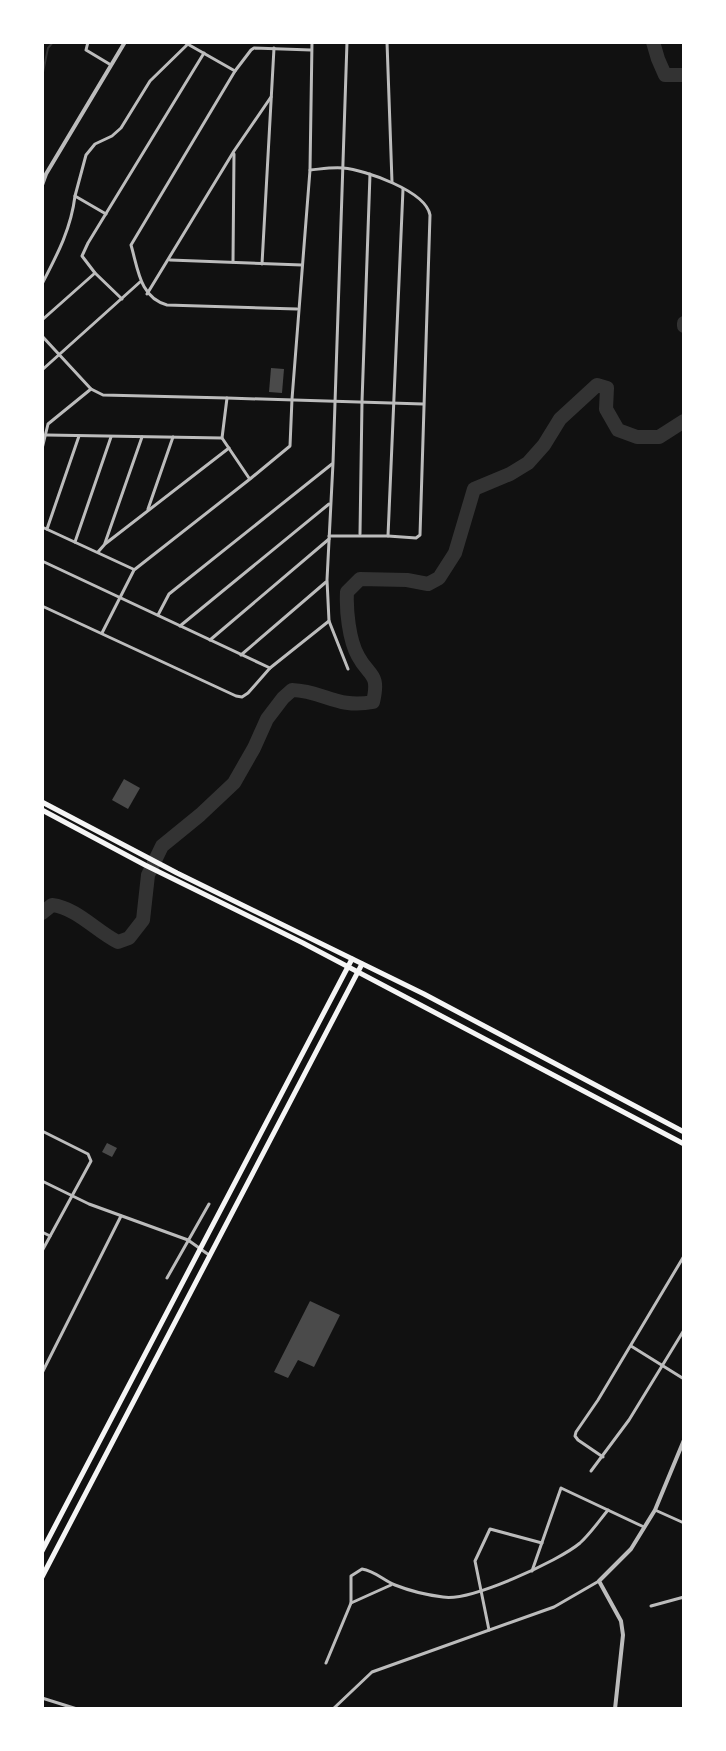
<svg xmlns="http://www.w3.org/2000/svg" width="726" height="1751" viewBox="0 0 726 1751" font-family="'Roboto Condensed',sans-serif">
<style>
.lines{fill:none;stroke-linecap:round;stroke-linejoin:round}
.stream{stroke:#333;stroke-width:2}
.river{stroke:#333;stroke-width:14}
.building{fill:#4a4a4a}
.minor{stroke:#bcbcbc;stroke-width:3}
.tertiary{stroke:#bcbcbc;stroke-width:4}
.secondary{stroke:#f5f5f5;stroke-width:5}
.primary{stroke:#f5f5f5;stroke-width:5}
</style>
<rect width="100%" height="100%" fill="#111"/>
<g class="lines">
<path class="stream" d="M42,77L48,48L53,42"/>
<g class="river">
<path d="M653,42L658,59L665,75H684"/>
<path d="M684,323V326"/>
<path d="M42,913L52,905C77,908 96,931 118,942L129,938L143,920L148,875L162,846L200,815L234,783L254,748L267,719L283,698L292,690C324,691 337,709 373,702C380,672 369,677 358,656C349,640 346,610 347,592L360,579L407,580L428,584L439,578L455,553L474,489L510,474L528,463L544,445L560,419L597,385L607,388L606,409L618,430L637,437H659L684,421"/>
</g>
</g>
<g class="building">
<path d="M271,368L284,369L282,393L269,392Z"/>
<path d="M124,779L140,788L128,809L112,800Z"/>
<path d="M107,1143L117,1148L112,1157L102,1152Z"/>
<path d="M310,1301L340,1315L314,1367L298,1360L288,1378L274,1372Z"/>
</g>
<g class="lines">
<g class="minor">
<path d="M88,42L86,50L111,65"/>
<path d="M184,42L235,71"/>
<path d="M387,42L392,182"/>
<path d="M310,170C321,169 332,167 343,168C365,170 426,191 430,215L420,535L416,538L388,536H329"/>
<path d="M75,196L86,155L95,144L112,136L121,128L150,81L190,42"/>
<path d="M170,260L302,265"/>
<path d="M233,262L234,154"/>
<path d="M262,264L274,48"/>
<path d="M42,284C57,255 71,229 75,196L106,214"/>
<path d="M147,294L234,151L271,97"/>
<path d="M122,299L95,273L82,256L88,243L204,53"/>
<path d="M297,309L167,305C140,298 138,269 131,245L235,71L251,50L254,48L311,50"/>
<path d="M42,320L95,273"/>
<path d="M42,336L91,389L103,395L227,398L222,438L47,435"/>
<path d="M42,370L140,282"/>
<path d="M227,398L423,404"/>
<path d="M222,438L249,478"/>
<path d="M42,449L48,424L91,389"/>
<path d="M148,509L173,437"/>
<path d="M42,527L133,569"/>
<path d="M47,529L79,436"/>
<path d="M360,534L362,402L370,174"/>
<path d="M388,536L403,189"/>
<path d="M75,542L111,437"/>
<path d="M105,543L142,437"/>
<path d="M98,552L105,544L229,448"/>
<path d="M42,561L270,668"/>
<path d="M42,606L236,696L242,697L248,693L270,668L329,621L327,580L333,463L347,42"/>
<path d="M158,615L169,594L332,464"/>
<path d="M329,621L348,669"/>
<path d="M180,626L329,504"/>
<path d="M102,633L134,570L250,479L290,446L292,399L310,170L312,42"/>
<path d="M210,640L329,539"/>
<path d="M241,655L326,582"/>
<path d="M42,1131L88,1154L91,1161L42,1251"/>
<path d="M42,1181L89,1204L188,1240L209,1255"/>
<path d="M42,1232L50,1236"/>
<path d="M167,1278L209,1204"/>
<path d="M631,1346L684,1379"/>
<path d="M42,1373L121,1216"/>
<path d="M603,1457L578,1440L575,1436L576,1432L598,1400L684,1256"/>
<path d="M591,1471L629,1420L684,1330"/>
<path d="M655,1510L684,1523"/>
<path d="M532,1571L561,1488L644,1527"/>
<path d="M351,1603L391,1585"/>
<path d="M651,1606L684,1597"/>
<path d="M489,1630L475,1561L490,1529L542,1543"/>
<path d="M326,1663L351,1603V1576L362,1569C375,1571 383,1580 395,1585C410,1591 427,1595 443,1597C469,1602 559,1561 580,1543C590,1534 599,1521 608,1510"/>
<path d="M42,1698L77,1709"/>
<path d="M333,1709L372,1672L554,1607L599,1581"/>
</g>
<g class="tertiary">
<path d="M42,185L46,174L125,42"/>
<path d="M615,1709L623,1635L621,1621L599,1581L631,1549L655,1510L684,1440"/>
</g>
<g class="secondary">
<path d="M42,1551L352,959"/>
<path d="M42,1577L362,964"/>
</g>
<g class="primary">
<path d="M42,802L177,873L424,994L684,1132"/>
<path d="M42,810L145,865L303,943L684,1144"/>
</g>
</g>
<rect width="726" height="1751" fill="none" stroke="#ffffff" stroke-width="88"/>
</svg>
